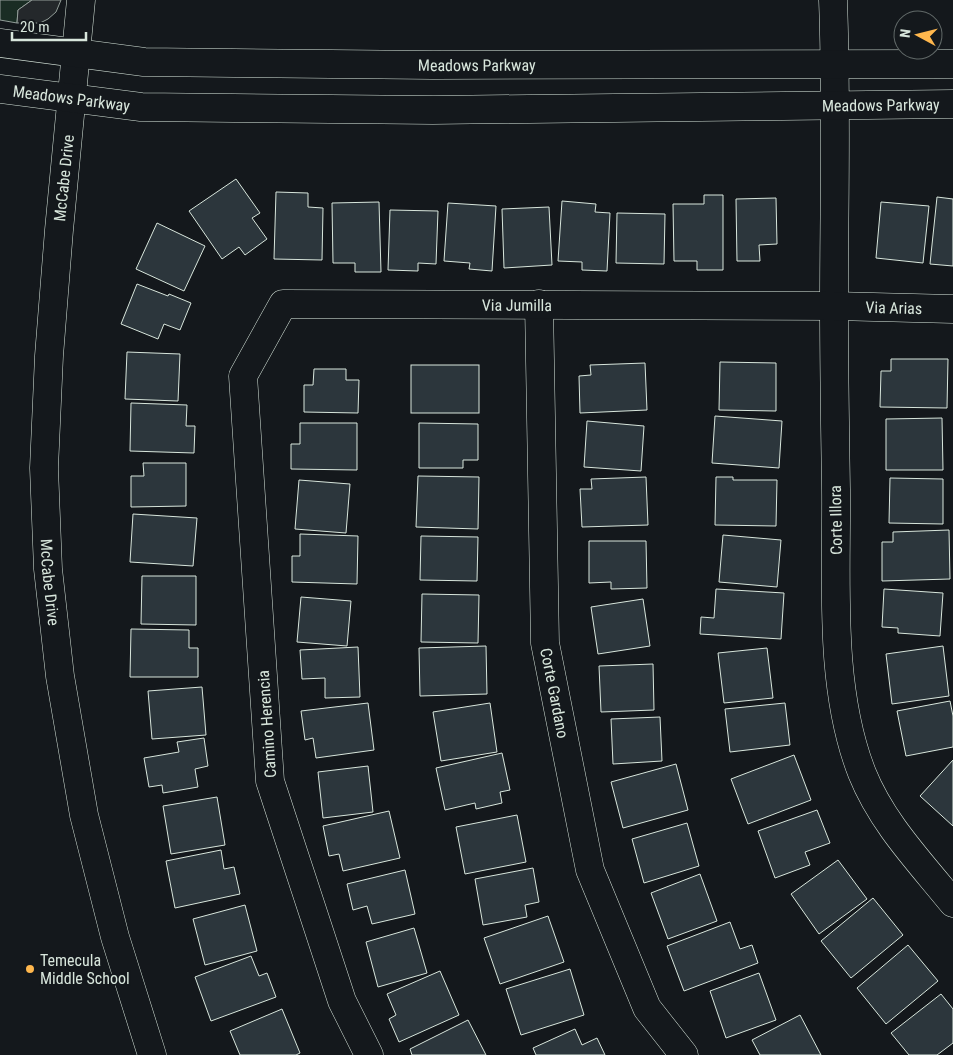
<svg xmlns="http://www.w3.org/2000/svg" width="953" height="1055" viewBox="0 0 953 1055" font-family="'Roboto Condensed',sans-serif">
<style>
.green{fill:#1a2d24;stroke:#939e99}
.parking{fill:#24282b;stroke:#939e99}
.building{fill:#2c363c;stroke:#d8e6dc}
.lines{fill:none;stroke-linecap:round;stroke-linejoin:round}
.minor-casing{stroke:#d8e6dc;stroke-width:29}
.major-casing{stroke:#d8e6dc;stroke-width:29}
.minor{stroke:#14181c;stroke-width:28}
.major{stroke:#14181c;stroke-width:28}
.poi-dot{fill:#ffb74d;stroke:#14181c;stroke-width:2}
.labels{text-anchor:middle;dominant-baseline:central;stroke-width:4;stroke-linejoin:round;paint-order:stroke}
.street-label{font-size:16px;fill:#d8e6dc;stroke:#14181c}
.poi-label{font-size:16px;fill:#d8e6dc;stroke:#14181c;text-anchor:start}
</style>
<rect width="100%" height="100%" fill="#14181c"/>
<path class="green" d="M0,0H32L18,10L17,23L0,20Z"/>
<path class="parking" d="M32,0H61L56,12L48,19L40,23H17L18,10Z"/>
<g class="building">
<path d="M236,179L260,213L252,218L267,239L245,255L239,247L222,259L189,211Z"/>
<path d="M276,192L308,193V207L323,208L322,260L274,259Z"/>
<path d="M704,195H723V270H697V261H674L673,204H704Z"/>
<path d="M937,197L953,199V266L930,264Z"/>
<path d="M776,198L777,244L759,245L760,261H737L736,199Z"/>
<path d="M562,201L596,204L595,212L610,213L607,271L582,270V262L558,261Z"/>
<path d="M379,202L381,272H355V263H333L332,203Z"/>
<path d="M881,202L929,206L923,263L876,258Z"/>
<path d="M448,203L496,206L492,271L469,269L470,263L444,261Z"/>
<path d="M549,207L552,265L504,268L502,209Z"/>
<path d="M390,210L438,211L436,264L418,263V271L388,270Z"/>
<path d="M617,213L665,214L664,264L616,263Z"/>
<path d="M157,223L205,246L184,291L136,269Z"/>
<path d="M137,284L168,296L169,294L191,303L180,330L164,324L158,339L121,324Z"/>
<path d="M127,352L180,354L178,401L125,399Z"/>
<path d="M891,359H948L947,408L880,407L881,371H891Z"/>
<path d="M720,362L776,363V411L719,410Z"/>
<path d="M645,363L647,410L580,413L579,376L591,375L590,365Z"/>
<rect x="411" y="365" width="68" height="48"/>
<path d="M314,369H346V380H359L358,413L304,412V385H313Z"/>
<path d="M131,403L187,405L186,426H195L194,453L130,451Z"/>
<path d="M715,416L782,421L779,468L712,463Z"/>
<path d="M942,418L943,470H886V419Z"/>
<path d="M587,421L644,426L641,471L584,467Z"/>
<path d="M300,423H357V470L291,469V444H300Z"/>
<path d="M419,423L478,424V460H463V468H419Z"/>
<path d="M143,463H186V506L131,507V476H144Z"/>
<path d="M418,476L479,477L478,529L416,527Z"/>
<path d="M646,477L648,525L582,527L580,489H592L591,479Z"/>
<path d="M716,477H733V480H777L776,526L715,525Z"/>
<path d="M890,478L943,479V524L889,523Z"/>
<path d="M299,480L350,484L346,533L295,529Z"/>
<path d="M133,514L197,518L193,566L130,562Z"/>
<path d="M949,530L950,579L882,581V542H893V532Z"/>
<path d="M300,534L358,536L357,584L292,582V556H300Z"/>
<path d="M723,535L781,540L777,587L719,582Z"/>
<path d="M421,536L478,537L477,581L420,580Z"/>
<path d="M589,541H646L647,588L611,589V582L589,583Z"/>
<path d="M142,576H196V625L141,624Z"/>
<path d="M716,589L784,593L781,639L700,634L701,617L714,618Z"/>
<path d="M884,589L943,593L940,636L898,633V628L882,627Z"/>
<path d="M422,594L479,595L478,643L421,642Z"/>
<path d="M301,597L351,601L347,646L297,642Z"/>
<path d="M643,599L650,646L598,654L591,607Z"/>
<path d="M131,629L189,630V648H198V677H130Z"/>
<path d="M486,646L487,694L420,696L419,648Z"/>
<path d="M943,646L949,696L892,704L886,654Z"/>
<path d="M358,647L360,697L325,698V678L302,679L300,650Z"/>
<path d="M767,648L773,698L724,703L718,653Z"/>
<path d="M653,664L654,710L601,712L599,666Z"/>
<path d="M202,687L206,735L152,739L148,691Z"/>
<path d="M950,701L953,716V747L906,756L897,711Z"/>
<path d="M368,703L374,750L316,758L313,738L305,740L301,711Z"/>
<path d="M490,703L497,752L441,761L433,712Z"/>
<path d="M785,703L790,745L730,752L725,709Z"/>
<path d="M660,717L662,761L613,764L611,719Z"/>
<path d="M204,738L208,766L195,769L198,787L163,793L162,785L149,787L144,758L179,752L177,742Z"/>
<path d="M502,753L510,790L500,792L502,803L476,809L475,803L445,810L436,768Z"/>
<path d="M794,755L811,800L748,824L731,779Z"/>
<path d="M953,760V826L920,796Z"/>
<path d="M676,764L688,810L623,828L611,782Z"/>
<path d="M368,766L373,812L323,818L318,772Z"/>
<path d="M217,797L225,845L171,854L163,806Z"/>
<path d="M817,810L830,843L805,852L810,865L775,878L758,831Z"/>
<path d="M389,811L400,858L343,871L339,854L329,856L323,826Z"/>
<path d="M517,815L526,862L465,874L456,827Z"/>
<path d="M687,823L699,866L644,883L632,839Z"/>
<path d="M221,850L224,869L234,867L240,894L175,908L166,861Z"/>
<path d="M838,860L867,899L819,934L791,894Z"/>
<path d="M533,868L539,902L525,905L527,917L483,925L475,879Z"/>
<path d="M405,870L415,914L372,924L367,906L353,910L347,884Z"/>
<path d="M700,874L717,921L668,939L651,893Z"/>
<path d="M873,898L903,935L851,978L821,941Z"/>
<path d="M245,905L257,951L205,965L193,919Z"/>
<path d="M548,916L564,962L500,984L484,938Z"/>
<path d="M730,922L740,949L752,945L758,963L684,991L667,946Z"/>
<path d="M414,928L427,973L378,987L366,942Z"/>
<path d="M908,945L938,981L886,1024L857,988Z"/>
<path d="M251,956L259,976L267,973L276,997L211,1021L195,977Z"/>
<path d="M570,969L584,1015L521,1035L506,989Z"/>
<path d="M440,971L459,1015L399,1042L389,1019L396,1015L387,994Z"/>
<path d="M759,973L776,1020L726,1038L710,991Z"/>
<path d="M941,994L953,1009V1043L937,1055H909L891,1033Z"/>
<path d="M282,1009L300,1053L296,1055H240L230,1031Z"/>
<path d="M800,1015L821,1055H760L752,1040Z"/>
<path d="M468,1020L486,1055H412L410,1049Z"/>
<path d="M575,1029L582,1045L597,1038L605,1055H536L533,1048Z"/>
</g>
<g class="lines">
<g class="minor-casing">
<g id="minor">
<path id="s1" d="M81,0L59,230L49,356L44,468L48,569L60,676L84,815L115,937L152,1055"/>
<path d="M833,0C837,102 834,204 834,306C834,367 835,428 836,489C837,580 828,686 862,773C882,823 920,862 953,903"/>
<path id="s2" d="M539,304L545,643L590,870L647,1008L684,1055"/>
<path id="s3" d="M369,1055L342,1001L270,781L243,376L283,304L834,306L953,309"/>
</g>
</g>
<g class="major-casing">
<g id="major">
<path id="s4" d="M0,43L144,62L433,65L953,64"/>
<path id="s5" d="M0,89L141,107L433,110L953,104"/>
</g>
</g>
<use href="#minor" class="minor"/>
<use href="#major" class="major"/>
</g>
<circle class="poi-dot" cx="30" cy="969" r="5"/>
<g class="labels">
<g class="street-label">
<text stroke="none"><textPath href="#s4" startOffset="478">Meadows Parkway</textPath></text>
<text stroke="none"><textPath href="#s5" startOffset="72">Meadows Parkway</textPath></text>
<text stroke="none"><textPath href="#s5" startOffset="882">Meadows Parkway</textPath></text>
<text transform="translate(64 178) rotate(-84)">McCabe Drive</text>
<text stroke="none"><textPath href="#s3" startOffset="1014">Via Jumilla</textPath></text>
<text stroke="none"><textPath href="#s3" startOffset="1391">Via Arias</textPath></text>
<text transform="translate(836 520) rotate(-91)">Corte Illora</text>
<text stroke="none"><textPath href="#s1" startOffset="584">McCabe Drive</textPath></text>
<text stroke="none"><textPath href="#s2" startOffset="390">Corte Gardano</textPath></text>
<text transform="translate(267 724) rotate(-94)">Camino Herencia</text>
</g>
<g class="poi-label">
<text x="40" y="960">Temecula<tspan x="40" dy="18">Middle School</tspan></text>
</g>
</g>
<g transform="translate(918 35) rotate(277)"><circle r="24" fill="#14181c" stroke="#626a69"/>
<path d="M0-4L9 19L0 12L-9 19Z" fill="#ffb74d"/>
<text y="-8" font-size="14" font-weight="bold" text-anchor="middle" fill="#d8e6dc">N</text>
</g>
<path d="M12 32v8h74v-8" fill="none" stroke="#d8e6dc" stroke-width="2.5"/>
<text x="20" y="32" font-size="15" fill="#d8e6dc" stroke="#14181c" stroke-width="4" paint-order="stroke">20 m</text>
</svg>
